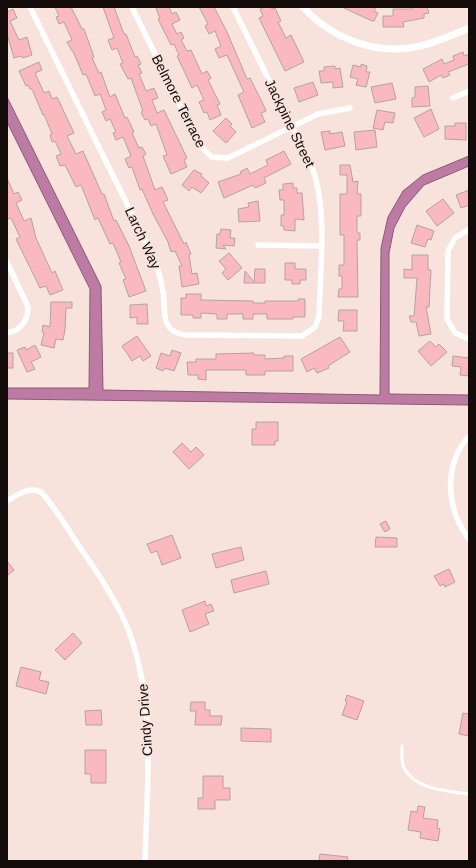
<svg xmlns="http://www.w3.org/2000/svg" width="476" height="868" viewBox="0 0 476 868" font-family="Arial,sans-serif">
<style>
.water{fill:#bd7ba3;stroke:#8a5a75}
.building{fill:#fab8bf;stroke:#b6a2a3}
.lines{fill:none;stroke-linecap:round;stroke-linejoin:round}
.service{stroke:#fff;stroke-width:3}
.minor{stroke:#fff;stroke-width:5.5}
.tertiary{stroke:#fff;stroke-width:7}
.labels{text-anchor:middle;dominant-baseline:central;stroke-width:3.5;stroke-linejoin:round;paint-order:stroke}
.street-label{font-size:14px;fill:#130c0a;stroke:#f7e3dc}
</style>
<rect width="100%" height="100%" fill="#f7e3dc"/>
<path class="water" d="M7,97L101,286L103,390L380,395L381,248L388,217L403,191L423,175L469,156V166L424,185L405,207L394,228L389,253V394L469,395V405L7,399V388H89L90,289L7,122Z"/>
<g class="building">
<path d="M55,7H71L82,29H84L94,57L92,58L99,73L101,72L110,97L115,94L125,118L127,117L134,132L132,133L139,148L142,147L146,154L143,156L155,190L162,187L168,200L163,202L184,244L186,242L191,254L189,255L192,274L197,273L199,284L182,287L179,266H182L175,251L171,252L168,242L153,214L142,189L140,190L132,167L129,168L125,159L131,156L123,137L116,140L113,133L116,132L110,119L106,121L102,112L106,110L100,94L95,96L86,74L83,75L73,51H72L67,42L72,40L64,22L59,24L56,17L59,16Z"/>
<path d="M103,7H114L124,34H126L135,57L137,56L141,64L138,65L142,73L139,74L146,91L154,88L158,98L152,100L157,113L164,110L187,158L184,160L187,167L171,174L163,156L167,155L156,124L151,126L148,119L145,120L141,112L143,111L131,78L128,79L120,64L123,63L117,48L112,50L108,40L114,38Z"/>
<path d="M159,7H169L172,14L176,12L180,20L172,24L177,34L181,32L184,38L181,40L187,51L191,50L202,74L207,71L211,78L208,80L220,104L217,105L221,115L210,120L207,112L204,113L199,102L204,100L197,85L192,88L177,56L179,55L174,44L171,45L158,19L160,18L156,9Z"/>
<path d="M199,7H214L227,32L247,79L250,78L263,104L266,111L261,113L265,122L252,128L238,95L244,92L227,55L219,58L215,49L221,46L215,31L209,34L205,26L208,24Z"/>
<path d="M265,7H271L272,9L275,8L281,21L278,22L286,38L291,35L304,62L285,71L259,18L263,16L260,9Z"/>
<path d="M342,7H376L374,11L378,13L374,21H372Z"/>
<path d="M411,7H427L429,13L424,14V18L403,22L404,27H383V16H393V9H412Z"/>
<path d="M13,9L17,18L10,21L19,40L27,37L32,55L22,58L21,56L14,58L7,34V12Z"/>
<path d="M463,52L464,56L469,54V64L448,72L450,75L443,78L441,75L429,82L423,69L442,59L444,64L454,60L453,56Z"/>
<path d="M39,62L42,70L35,73L44,93L49,91L52,99L57,97L74,133L67,136L76,154L83,151L102,194H104L114,221L116,220L129,246L146,291L129,297L123,280L126,279L119,263L121,262L113,243L110,244L98,218L95,220L81,185L76,187L65,165L60,166L56,156L61,154L55,141L52,142L50,135L52,134L44,114L43,115L32,89H30L28,85L26,86L19,71Z"/>
<path d="M361,64L367,66L366,72H370L366,87L356,85L358,79L350,77L353,65L361,67Z"/>
<path d="M335,66V69L340,68L343,87L333,88V82L321,83L319,71H324V67Z"/>
<path d="M313,82L318,95L299,102L294,88Z"/>
<path d="M392,83L396,99L375,103L371,87Z"/>
<path d="M428,86L430,106L412,107V98L415,97V87Z"/>
<path d="M431,109L439,129L424,137L414,118Z"/>
<path d="M377,110L395,113L393,123L385,122L383,130L373,128Z"/>
<path d="M226,118L232,124L230,126L236,132L226,143L213,131Z"/>
<path d="M455,123H466V140L445,139V126H455Z"/>
<path d="M375,130L377,147L356,150L354,132Z"/>
<path d="M330,131V134L342,132L345,146L325,150L321,132Z"/>
<path d="M284,151L291,164L264,178L266,183L255,188L253,185L224,198L218,182L241,174L240,172L247,168L250,174L268,165L266,160Z"/>
<path d="M340,165H350L353,182L358,181L357,194H361V216H357V233H360V240H357L358,297H338L339,289H342V276H339V265H344V235H340V194H347V175H340Z"/>
<path d="M194,170L202,174L201,176L209,183L201,193L192,187L189,191L182,185Z"/>
<path d="M7,178L14,194L18,192L22,200L16,203L24,221L31,218L36,238L52,273L55,271L63,290L50,295L46,286L40,288L16,239L20,237L11,218L7,219Z"/>
<path d="M293,183V188H297V193H302L304,220L295,219V231L284,230V226H281V215H284V200H280L279,190H283V184Z"/>
<path d="M469,190V205L461,208L456,195Z"/>
<path d="M443,199L454,213L437,226L426,211Z"/>
<path d="M258,201L260,221L239,222L238,209L249,207L248,203Z"/>
<path d="M417,225L434,231L431,240L428,239L425,247L411,243Z"/>
<path d="M221,229L231,230L230,238H235L234,246L223,245L226,249L216,248L217,234H220Z"/>
<path d="M229,253L242,268L228,280L222,273L226,269L219,261Z"/>
<path d="M412,255H428V270H431L429,307H426L431,334L419,336L416,322H411L409,316H414L417,278H404V269L412,270Z"/>
<path d="M285,263H295V269H306V280H300V284H292V280H285Z"/>
<path d="M255,269H265V283H244L245,271L254,282Z"/>
<path d="M186,294H201V300L253,301V303H265V301H298V299H305V317H293V319H267V314H253V319H243V314H227V319H217V314L201,313V318H193V315H181V298H186Z"/>
<path d="M51,302H72V308H66L65,330L63,340L56,339L54,348L41,345L44,333L42,332L43,325L50,327Z"/>
<path d="M147,304L148,324H137V317L130,318V305Z"/>
<path d="M339,310H357V331H343L344,321H338Z"/>
<path d="M137,336L151,356L143,361L140,356L132,361L122,346Z"/>
<path d="M340,337L350,352L328,366L329,368L317,373L314,368L307,372L301,359Z"/>
<path d="M430,341L436,347L439,344L447,352L431,366L418,351Z"/>
<path d="M35,345L41,357L31,362L35,369L27,372L17,350L25,347L26,350Z"/>
<path d="M172,350L181,353L174,371L165,368L163,371L156,368L161,353L170,356Z"/>
<rect x="7" y="353" width="6" height="15"/>
<path d="M254,353V355H265V359L284,358V356H293V371H265V375H246V370H206V380L198,379V375H188L187,362H196V359H216V354Z"/>
<path d="M453,356L469,358V376L460,375L461,367L452,366Z"/>
<path d="M256,422H278V441H275V445H252V429H256Z"/>
<path d="M182,443L191,452L196,447L204,455L189,469L173,452Z"/>
<path d="M386,521L390,529L385,532L380,524Z"/>
<path d="M172,535L181,558L162,565L157,551L151,553L147,544Z"/>
<path d="M376,537L397,538V547H375Z"/>
<path d="M241,547L244,560L216,568L212,554Z"/>
<path d="M7,561L14,570L7,576Z"/>
<path d="M449,569L455,582L445,587L444,584L440,586L434,576Z"/>
<path d="M266,571L269,584L234,593L231,580Z"/>
<path d="M205,601L206,606L211,604L214,611L205,614L209,624L190,632L182,610Z"/>
<path d="M73,633L82,643L65,660L55,650Z"/>
<path d="M21,667L41,672L39,680L49,682L46,694L16,686Z"/>
<path d="M347,695L364,701L357,720L342,715L347,702L345,701Z"/>
<path d="M191,702H205V710H210V716H222L221,725H195L196,711H190Z"/>
<path d="M101,710L102,725H86L85,711Z"/>
<path d="M463,713L469,714V736L459,734Z"/>
<path d="M241,728L271,729V742L241,741Z"/>
<path d="M85,750H106V783H91V774H85Z"/>
<path d="M203,776H223V788H230V800H215V809H198V798H203Z"/>
<path d="M418,806L425,807L423,818L438,820L437,828L440,829L438,841L420,838L421,832L408,830L411,811L417,812Z"/>
<path d="M320,854L348,857L347,861H319Z"/>
</g>
<g class="lines">
<path class="service" d="M402,746C402,753 401,762 404,768C416,790 448,791 469,794"/>
<g class="minor">
<path d="M30,7L154,259C158,269 161,280 163,292C166,311 159,332 186,335L302,336L315,327L319,317C320,271 328,210 312,167L233,7"/>
<path d="M132,7L200,146L212,157L228,158L318,114L350,108"/>
<path d="M453,98L469,91"/>
<path d="M469,229L455,238L448,251L447,319L455,333L469,339"/>
<path d="M258,245L321,246"/>
<path d="M7,262L28,307C28,320 21,331 7,333"/>
<path d="M469,436C443,465 446,509 469,539"/>
<path d="M7,501C18,495 28,486 41,492C56,508 68,530 81,549C98,573 114,597 126,624C157,699 147,782 145,861"/>
</g>
<path class="tertiary" d="M303,7C332,39 377,56 420,46C437,42 453,35 469,28"/>
</g>
<g class="labels">
<g class="street-label">
<text transform="translate(179 101) rotate(63)">Belmore Terrace</text>
<text transform="translate(290 123) rotate(64)">Jackpine Street</text>
<text transform="translate(143 238) rotate(65)">Larch Way</text>
<text transform="translate(145 720) rotate(-94)">Cindy Drive</text>
</g>
</g>
<rect width="476" height="868" fill="none" stroke="#130c0a" stroke-width="16"/>
</svg>
